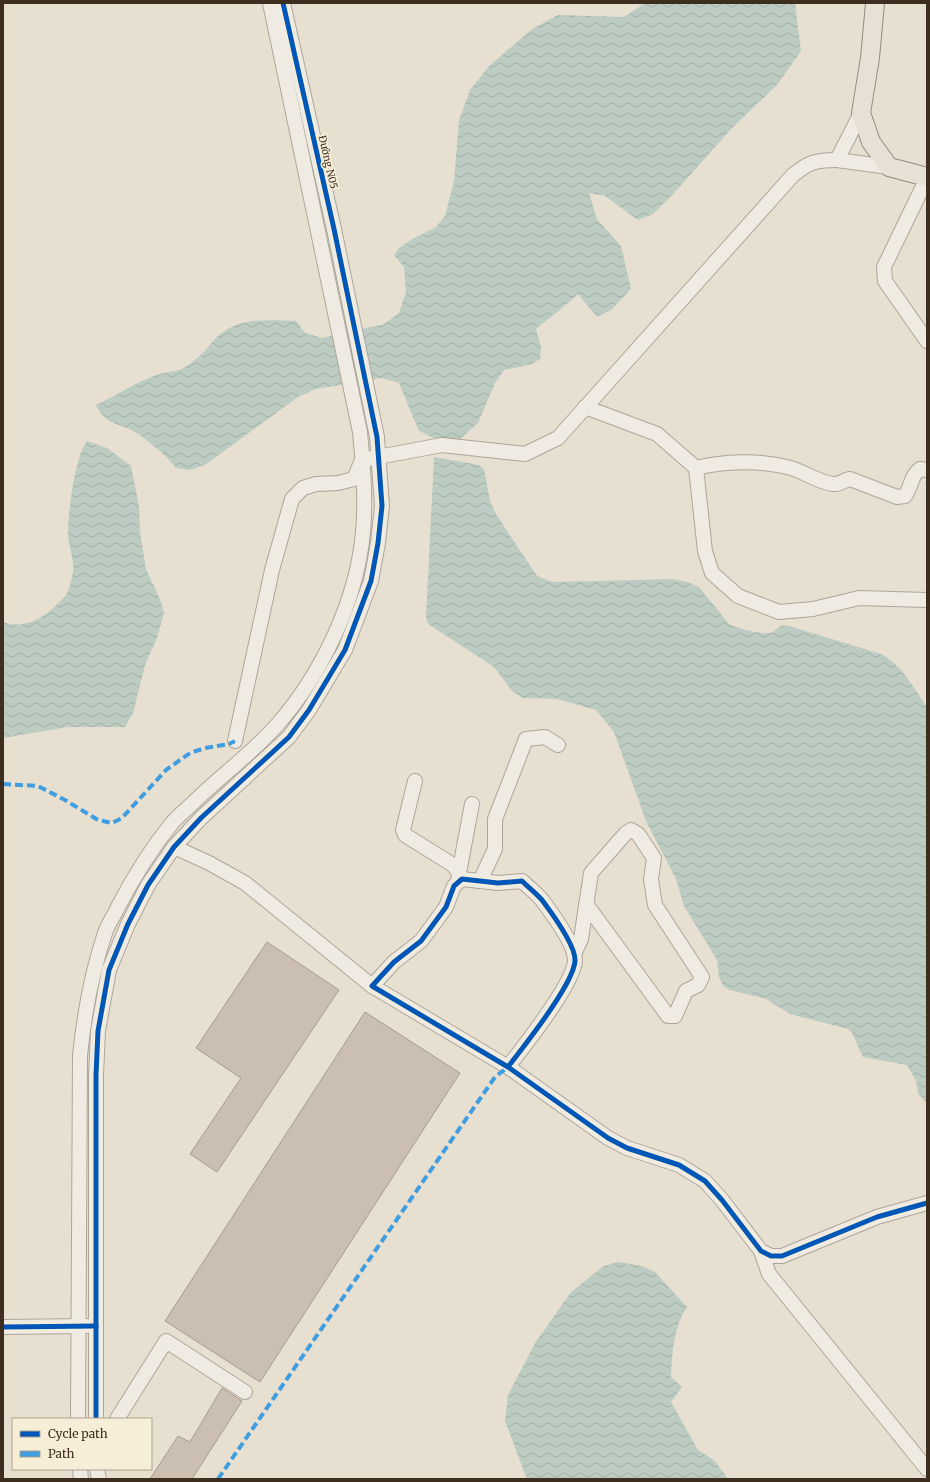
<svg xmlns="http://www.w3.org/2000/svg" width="930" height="1482" viewBox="0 0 930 1482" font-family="Merriweather,serif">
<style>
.water{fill:url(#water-waves)}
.building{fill:#cbbfb2;stroke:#a89c90}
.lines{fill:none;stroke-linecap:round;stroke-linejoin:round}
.minor-casing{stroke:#ada599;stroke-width:16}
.major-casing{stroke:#928b80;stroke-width:20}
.minor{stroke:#efebe3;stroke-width:14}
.major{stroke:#e6e1d4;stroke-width:18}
.quiet{stroke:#3f9de0;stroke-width:4;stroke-dasharray:8 4;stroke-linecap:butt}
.cycleway-casing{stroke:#f7eed8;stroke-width:8}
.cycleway{stroke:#0057b8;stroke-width:5}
.labels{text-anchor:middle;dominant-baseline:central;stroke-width:3.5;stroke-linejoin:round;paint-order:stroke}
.street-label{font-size:10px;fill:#3d2e20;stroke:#f7eed8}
</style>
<defs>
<pattern id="water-waves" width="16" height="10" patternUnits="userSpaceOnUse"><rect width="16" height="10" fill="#bcccc2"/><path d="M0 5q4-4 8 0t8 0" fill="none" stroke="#a2b0a6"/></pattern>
</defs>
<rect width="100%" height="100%" fill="#e7e0d1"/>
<g class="water">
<path d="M645,3H795L801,51L777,85L733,127L674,193L653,214L638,220L605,196L589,193L597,219L621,246L631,289L611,310L597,317L578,294C565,307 550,317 536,329L541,347L540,359L532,364L504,370L495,383L478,423L460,439L438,440L419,431L399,383L382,378L316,389L298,397L205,465L190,470L176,468C165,454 148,440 133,431C114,421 107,426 96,405C117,395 135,383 156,375C165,372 177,372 185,367C199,358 204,352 214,340C236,316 266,320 296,321L305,333L322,338L384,324L399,313L406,292L404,267L394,255L399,248L414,238L435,228L445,216L454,181L459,120L470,90L489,66L532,29L558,15L624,17Z"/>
<path d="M87,441L107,448L131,466L139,506L140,532L146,569L160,599L164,613L157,638L145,665L133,713L125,727H68L3,738V622C27,631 50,614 66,595C69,591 72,578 73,572C75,560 68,546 68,533C68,514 75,455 87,441Z"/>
<path d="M434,457L479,465L484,469L490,501L496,514L537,576L552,582L673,579L687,582L699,587L729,624C736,628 765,636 773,632C778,629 779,625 786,625L881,654C901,664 914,688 927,707V1104L918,1093L916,1081L907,1065L863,1057L852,1033L848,1029L790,1014L766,999L730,990L723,986L719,977L717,960L684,906L676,879L646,821L614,732L596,710L557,699L523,698L512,691L494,667L428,624L426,618Z"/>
<path d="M618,1262L642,1266L655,1272L687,1307C674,1326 672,1354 671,1377L682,1387L671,1402L698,1450L715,1461L728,1479H527L505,1421L508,1395L535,1343L571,1292L604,1266Z"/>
</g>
<g class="building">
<path d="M267,942L339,990L217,1172L190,1154L241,1078L196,1048Z"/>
<path d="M365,1012L460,1073L260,1382L165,1321Z"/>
<path d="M222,1388L242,1401L192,1479H150L178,1436L190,1442Z"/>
</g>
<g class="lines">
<g class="minor-casing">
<g id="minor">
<path d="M861,113L837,160L889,167"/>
<path d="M927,178L884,267L885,281L927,341"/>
<path d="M585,407L657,434L696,468L705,551L712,573L738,596L779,612L813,609L859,598L927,600"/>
<path d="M696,468C724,461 759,460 787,467C802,470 819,483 833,484C839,485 844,480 850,479L897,497L905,496C911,488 911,475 920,469L927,470"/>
<path d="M235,741L272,570L292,499L303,488L316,484L338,483L354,479L362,460L442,445L525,454L558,438L793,175C809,162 816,160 837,160"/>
<path d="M415,781L403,830L405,835L453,865L459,873L458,882"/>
<path d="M174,847L209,863L245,883L372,986L508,1067L608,1138L627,1148L679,1165L705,1181L722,1200L761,1251L771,1256H782L877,1217L927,1203"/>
<path d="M459,873L472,804"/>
<path d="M480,881L495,849V819L526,739L545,737L558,745"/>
<path d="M574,954L581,939L591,873L626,833L631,830L638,834L654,858L651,879L655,905L702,977L698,985L686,991L675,1016H668L586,904"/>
<path d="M372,986L394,962L421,941L446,907L454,886L462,879L498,883L522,881C528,887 536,893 542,900C551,912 576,946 575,961C573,985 524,1046 508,1067"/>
<path d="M761,1251L769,1274L927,1469"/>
<path d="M3,1327L87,1326"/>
<path d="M78,1419L80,1056C84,1015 92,972 105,933C108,924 114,916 118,907C133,878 151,849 172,823C179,815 188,808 195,801C222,775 252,753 277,725C322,674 357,600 363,532C366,498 363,465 360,432L270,3"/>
<path d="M96,1419V1075L98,1031L109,970L128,924L148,885L174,847L201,818L289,737L309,710L345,650L371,581L378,543L382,506L377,437L334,229L283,3"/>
<path d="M117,1419L166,1341L245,1392"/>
<path d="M80,1469L81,1479"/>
<path d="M97,1469L99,1479"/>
</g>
</g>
<g class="major-casing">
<path id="major" d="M875,3L870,58L861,113L871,142L889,167L927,177"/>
</g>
<use href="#minor" class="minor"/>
<use href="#major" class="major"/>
<g class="quiet">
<path d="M3,784L38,786L65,800L98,820L112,823L122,818L166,770L190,753L205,748L229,744L235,741"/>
<path d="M218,1479L495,1077L508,1067"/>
</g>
<g class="cycleway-casing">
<g id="cycleway">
<path d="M508,1067C524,1046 573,985 575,961C576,946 551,912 542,900C536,893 528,887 522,881L498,883L462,879L454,886L446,907L421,941L394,962L372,986L508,1067L608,1138L627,1148L679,1165L705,1181L722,1200L761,1251L771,1256H782L877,1217L927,1203"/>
<path d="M3,1327L96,1326"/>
<path d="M96,1419V1075L98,1031L109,970L128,924L148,885L174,847L201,818L289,737L309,710L345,650L371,581L378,543L382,506L377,437L334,229L283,3"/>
</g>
</g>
<use href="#cycleway" class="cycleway"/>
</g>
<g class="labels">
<g class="street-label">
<text transform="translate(328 162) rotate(77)">Đường N05</text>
</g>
</g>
<rect width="930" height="1482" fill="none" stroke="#3d2e20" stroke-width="8"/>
<rect x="12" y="1418" width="140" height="52" fill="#f7eed8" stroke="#ada18e"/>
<rect x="20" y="1431" width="20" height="6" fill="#0057b8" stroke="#ada18e"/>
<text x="48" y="1438" font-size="12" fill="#3d2e20">Cycle path</text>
<rect x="20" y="1451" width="20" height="6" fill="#3f9de0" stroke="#ada18e"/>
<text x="48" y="1458" font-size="12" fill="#3d2e20">Path</text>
</svg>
